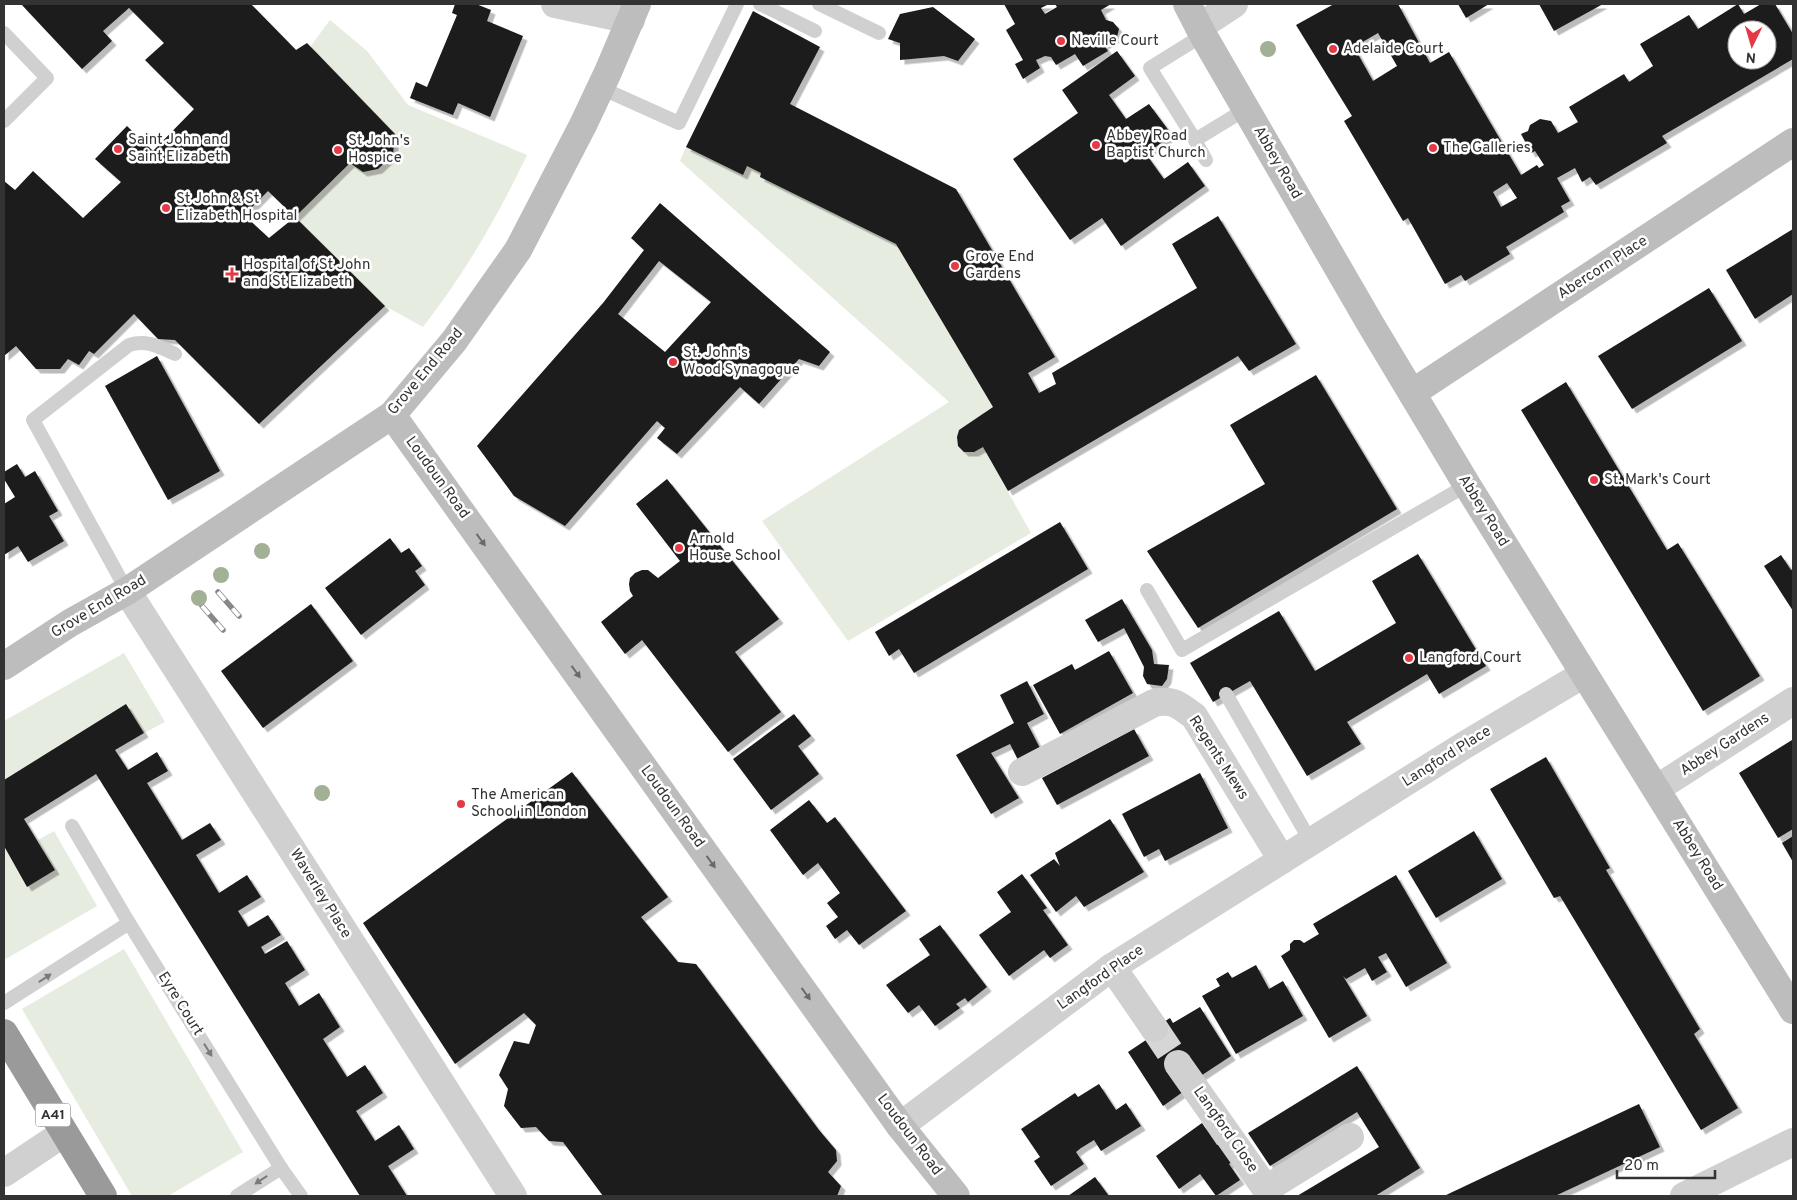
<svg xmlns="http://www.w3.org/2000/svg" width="1797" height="1200" viewBox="0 0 1797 1200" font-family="Overpass,sans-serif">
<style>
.green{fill:#e6ecdf}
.building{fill:#1a1a1a;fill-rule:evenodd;filter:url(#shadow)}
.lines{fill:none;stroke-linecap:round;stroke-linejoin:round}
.street-tunnel{stroke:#d6d6d6;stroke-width:28;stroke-dasharray:28 14;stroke-linecap:butt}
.lane{stroke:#d0d0d0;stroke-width:14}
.street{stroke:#d0d0d0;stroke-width:28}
.secondary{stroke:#bdbdbd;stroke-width:28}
.highway{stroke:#9a9a9a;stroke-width:28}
.rail-casing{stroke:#888;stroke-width:5.5}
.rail{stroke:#fff;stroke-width:4;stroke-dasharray:11;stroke-linecap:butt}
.tree{fill:#a2b095}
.oneway{fill:#6a6a6a}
.oneway2{fill:#7a7a7a}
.poi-dot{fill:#e63946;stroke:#fff;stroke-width:2}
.labels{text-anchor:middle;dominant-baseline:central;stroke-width:5;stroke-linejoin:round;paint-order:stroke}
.shield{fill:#fff;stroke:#707070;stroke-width:1}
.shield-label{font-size:14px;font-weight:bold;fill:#333}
.poi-label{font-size:15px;fill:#333;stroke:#fff;text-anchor:start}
.street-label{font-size:15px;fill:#333;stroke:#fff}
</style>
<defs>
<filter id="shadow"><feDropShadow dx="4.5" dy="4.5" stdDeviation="0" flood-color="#0004"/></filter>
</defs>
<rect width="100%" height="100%" fill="#fff"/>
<g class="green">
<path d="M330,20L367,51L408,105L527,155C498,216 465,273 423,327L385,306L295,217L350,163L363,172L378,169L393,155L395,134L310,47Z"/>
<path d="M686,147L743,175L747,166L761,173L760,177L896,244L993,407L959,430C956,440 957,445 964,452H974L983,447L1031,533L848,641L762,521L949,402L680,161Z"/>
<path d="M124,653L165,722L144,733L126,705L4,780V721Z"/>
<path d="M54,831L97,906L4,960V846L27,886L55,870L38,840Z"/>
<path d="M124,949L243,1152L168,1196H132L22,1009Z"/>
</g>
<g class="building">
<path d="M21,4H251L296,50L307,43L395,134L393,155L378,169L363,172L350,163L295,217L385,306L259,424L175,340L158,339L134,314L94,354L89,351L79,365L68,359L60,369H36L16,346L4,356V181L15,190L33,171L83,218L121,182L95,159L127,126L153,151L194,109L145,60L164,43L129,8L103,31L112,41L82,69ZM268,191L295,217L269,238L244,215Z"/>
<path d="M455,4H476L491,10L487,21L523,36L490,117L458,103L453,115L410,98L416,82L427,87L457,15L452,13Z"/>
<path d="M1004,4H1049L1041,8L1045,14L1057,7L1055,4H1111L1101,10L1106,20L1113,22L1119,29L1117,37L1104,45L1108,51L1083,66L1075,54L1056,65L1051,57L1045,56L1036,60L1040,68L1023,79L1015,64L1023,60L1006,30L1015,24Z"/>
<path d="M1334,4H1398L1430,63L1449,52L1521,175L1537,165L1539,168L1544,165L1535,151L1531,153L1521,134L1528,131L1530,125L1540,119L1551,121L1558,133L1578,122L1569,107L1624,74L1629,82L1653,66L1640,44L1689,15L1698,29L1738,4L1744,14L1761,4H1775L1793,34V59L1662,136L1667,143L1596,185L1590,177L1582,182L1575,168L1557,178L1570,201L1561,206L1564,212L1506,247L1510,254L1465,281L1461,275L1445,284L1408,218L1403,221L1344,121L1352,116L1296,25ZM1737,30H1767V60H1737ZM1378,33L1397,66L1373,81L1354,47ZM1507,183L1517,198L1501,207L1493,192Z"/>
<path d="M1458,4H1489L1466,18Z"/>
<path d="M1539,4H1603L1554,31Z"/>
<path d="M933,7L975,39L958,61L944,56L900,60V43L888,39L900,14Z"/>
<path d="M753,11L820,47L790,104L956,189L1055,357L1028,373L1039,393L1056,384L1052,373L1197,288L1172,244L1218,216L1296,344L1249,371L1238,356L1008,491L983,447L974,452H964L958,446L957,437L959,430L993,407L896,244L760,177L761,173L747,166L743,175L686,147Z"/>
<path d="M1117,51L1135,76L1109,95L1126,119L1149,104L1172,135L1146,154L1164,179L1188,162L1205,186L1121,246L1102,218L1070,240L1013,159L1078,113L1062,90Z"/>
<path d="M660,203L830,352L819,366L799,359L759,404L740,387L677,454L657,438L665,428L657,421L565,526L514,496L477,446L603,303L644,250L631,238ZM659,261L711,302L665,352L618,314Z"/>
<path d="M1793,229V294L1755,319L1726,270Z"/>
<path d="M1709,288L1742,341L1632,409L1598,356Z"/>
<path d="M157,356L220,471L168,500L105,386Z"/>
<path d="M1316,375L1397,509L1198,628L1147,551L1265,484L1230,425Z"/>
<path d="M1566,382L1667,550L1678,543L1760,676L1703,711L1521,410Z"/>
<path d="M17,464L25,477L35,471L58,511L49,516L64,541L28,562L18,546L4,555V504L15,497L4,479V472Z"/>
<path d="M667,479L779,619L735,652L781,712L728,752L642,640L625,654L601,622L633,596L630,591L629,584L630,578L635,573L642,570H648L658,578L680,561L636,504Z"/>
<path d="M1060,522L1088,569L914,673L899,649L889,656L875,632Z"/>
<path d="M390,538L401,553L409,548L422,566L415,571L425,585L361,635L325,588Z"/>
<path d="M1418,554L1486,666L1439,694L1427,674L1347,722L1361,744L1307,776L1250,681L1213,702L1190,663L1279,611L1315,671L1396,623L1372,581Z"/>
<path d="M1781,555L1791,570L1793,569V611L1764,566Z"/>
<path d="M1122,599L1152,650L1154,664L1169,665L1167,679L1162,686L1147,684L1143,676L1144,667L1124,628L1098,642L1085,620Z"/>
<path d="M311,604L353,661L263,728L221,671Z"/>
<path d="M1109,651L1133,693L1060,734L1033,685L1072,664L1075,670Z"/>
<path d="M1027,681L1044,714L1027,723L1040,748L1018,760L1010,744L991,753L1019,798L991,814L956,755L1014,723L1000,695Z"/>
<path d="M126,704L144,733L115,750L128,770L157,752L168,771L147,783L182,840L210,823L221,840L196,855L219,893L247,875L261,897L238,911L248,927L268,915L281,935L261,947L265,954L287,941L305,970L285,983L299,1006L319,993L340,1027L323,1039L347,1077L365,1065L383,1093L356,1111L375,1141L399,1125L414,1149L388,1166L407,1196H360L96,774L24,819L55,870L27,887L4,846V780Z"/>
<path d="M794,714L811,736L798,746L819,774L771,810L733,759Z"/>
<path d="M1134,729L1149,756L1057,805L1042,778Z"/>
<path d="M1792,740L1793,829L1778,838L1739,773Z"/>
<path d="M1546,757L1610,868L1606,870L1700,1029L1694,1034L1738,1108L1701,1130L1560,896L1554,898L1490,789Z"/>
<path d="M572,772L668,897L641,917L678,962L696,964L819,1130L836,1150L837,1161L828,1172L841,1186L837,1196H603L563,1142L549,1141L536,1127L521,1128L504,1106L508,1089L499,1075L514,1041L529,1044L536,1025L524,1013L455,1064L363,923Z"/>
<path d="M1200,773L1228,828L1165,861L1159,849L1144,857L1122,814Z"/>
<path d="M809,800L827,823L835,817L906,911L859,945L847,930L835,939L826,926L838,917L827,903L840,893L818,863L803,875L770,830Z"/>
<path d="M1110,819L1144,872L1084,907L1076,896L1056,912L1030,875L1054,859L1060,866L1055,853Z"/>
<path d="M1474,831L1502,879L1436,918L1408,871Z"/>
<path d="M1793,836V862L1782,843Z"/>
<path d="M1022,874L1047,908L1043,910L1068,945L1050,958L1044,950L1009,976L979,935L1011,912L997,892Z"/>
<path d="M1396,875L1447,963L1406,987L1386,953L1378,957L1387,972L1372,981L1365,968L1346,979L1343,976L1367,1016L1329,1038L1281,956L1290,950V944L1294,940H1300L1304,943L1319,934L1313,924Z"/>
<path d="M940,925L987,987L968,1002L965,998L956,1004L960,1008L935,1026L919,1005L908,1013L886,985L930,955L919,939Z"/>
<path d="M1256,965L1269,989L1283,981L1303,1016L1236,1054L1202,996L1220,986L1216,979L1228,972L1232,978Z"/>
<path d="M1200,1007L1231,1056L1196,1079L1187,1089L1163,1106L1128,1052L1152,1036L1150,1031L1170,1018L1173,1023Z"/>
<path d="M1357,1066L1420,1168L1375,1196H1297L1379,1147L1357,1112L1270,1166L1248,1133Z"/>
<path d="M1099,1084L1116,1110L1126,1103L1141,1126L1101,1151L1094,1140L1081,1148L1076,1152L1084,1164L1051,1186L1034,1161L1040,1157L1021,1129L1075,1093L1078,1097Z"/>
<path d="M1639,1104L1660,1147L1555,1196H1444Z"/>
<path d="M1202,1123L1217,1145L1221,1143L1233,1161L1229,1164L1240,1180L1216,1196L1200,1174L1179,1189L1156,1156Z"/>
<path d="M1095,1177L1109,1196H1068Z"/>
</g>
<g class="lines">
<path class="street-tunnel" d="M1154,1028L1178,1064"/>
<g class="lane">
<path d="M760,4L815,31"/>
<path d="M819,4L879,33"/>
<path d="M4,33L47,78L4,121"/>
<path d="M1203,35L1150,68L1195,140L1246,109"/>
<path d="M601,88L679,123L737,4"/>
<path d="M1195,140L1206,160"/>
<path d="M1147,590L1182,650L1467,485"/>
<path d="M127,591L33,420L129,345C146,339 160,347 175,354"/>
<path d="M1226,694L1311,842"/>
<path d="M72,826L129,923"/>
<path d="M4,1003L129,923L281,1168L237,1196"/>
<path d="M281,1168L301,1196"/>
</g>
<g class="street">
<path d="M555,4L631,20"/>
<path d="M1199,27L1234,4"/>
<path d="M127,591L513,1196"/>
<path d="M1022,772L1154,703C1174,699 1178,705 1194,716L1282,860"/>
<path d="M1656,789L1793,701"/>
<path d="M1112,967L1154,1028"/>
<path d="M1178,1064L1266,1189L1350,1137"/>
<path d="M900,1126L1112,967L1463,746L1584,674"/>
<path d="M4,1173L64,1133"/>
<path d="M1684,1196L1793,1142"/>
</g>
<g class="secondary">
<path d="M1187,4L1203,35L1371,325L1467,485L1793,1010"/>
<path d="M1412,393L1793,142"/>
<path d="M392,415L900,1126L956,1196"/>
<path d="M4,666L70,623L127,591L392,415L454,341L518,250L583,125L608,72L637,4"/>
</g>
<path class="highway" d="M4,1033L103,1196"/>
<g class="rail-casing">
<g id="rail">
<path d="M218,592L239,616"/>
<path d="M202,606L223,630"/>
</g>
</g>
<use href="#rail" class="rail"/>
</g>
<g class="tree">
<circle cx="1268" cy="49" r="8"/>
<circle cx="262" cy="551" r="8"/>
<circle cx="221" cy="575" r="8"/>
<circle cx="199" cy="598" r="8"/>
<circle cx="322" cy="793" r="8"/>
</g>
<defs><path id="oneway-solid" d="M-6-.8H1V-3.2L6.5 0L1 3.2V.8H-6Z" transform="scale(1.25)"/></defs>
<g class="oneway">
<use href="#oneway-solid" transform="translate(481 540) rotate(54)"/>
<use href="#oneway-solid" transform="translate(576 672) rotate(54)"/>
<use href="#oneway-solid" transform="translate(711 862) rotate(54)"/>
<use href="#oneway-solid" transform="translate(806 994) rotate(54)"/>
</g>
<g class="oneway2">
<use href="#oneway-solid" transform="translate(45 978) rotate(-33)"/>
<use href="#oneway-solid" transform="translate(208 1050) rotate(58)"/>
<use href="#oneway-solid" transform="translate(261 1180) rotate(147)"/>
</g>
<g class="poi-dot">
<circle cx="1061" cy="41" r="5"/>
<circle cx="1333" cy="49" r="5"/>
<circle cx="1096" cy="145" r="5"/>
<circle cx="1433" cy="148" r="5"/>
<circle cx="118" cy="149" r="5"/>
<circle cx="338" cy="150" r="5"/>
<circle cx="166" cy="208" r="5"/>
<circle cx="955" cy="266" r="5"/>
<path d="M229.5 266.5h5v5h5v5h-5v5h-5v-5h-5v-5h5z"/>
<circle cx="673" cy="362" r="5"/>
<circle cx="1594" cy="480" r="5"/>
<circle cx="679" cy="548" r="5"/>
<circle cx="1409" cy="658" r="5"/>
<circle cx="461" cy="804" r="5"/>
</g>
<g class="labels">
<rect class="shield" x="35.5" y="1103.5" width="35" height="23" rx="4"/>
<g class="shield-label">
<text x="53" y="1115">A41</text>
</g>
<g class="poi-label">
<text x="1071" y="41">Neville Court</text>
<text x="1343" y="49">Adelaide Court</text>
<text x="1106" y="136">Abbey Road<tspan x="1106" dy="17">Baptist Church</tspan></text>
<text x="128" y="140">Saint John and<tspan x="128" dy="17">Saint Elizabeth</tspan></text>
<text x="348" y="141">St John's<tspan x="348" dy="17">Hospice</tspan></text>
<text x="1443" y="148">The Galleries</text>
<text x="176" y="199">St John &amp; St<tspan x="176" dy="17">Elizabeth Hospital</tspan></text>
<text x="965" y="257">Grove End<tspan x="965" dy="17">Gardens</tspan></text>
<text x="243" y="265">Hospital of St John<tspan x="243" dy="17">and St Elizabeth</tspan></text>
<text x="683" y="353">St. John's<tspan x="683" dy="17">Wood Synagogue</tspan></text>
<text x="1604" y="480">St. Mark's Court</text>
<text x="689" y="539">Arnold<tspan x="689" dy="17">House School</tspan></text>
<text x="1419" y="658">Langford Court</text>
<text x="471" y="795">The American<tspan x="471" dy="17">School in London</tspan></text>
</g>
<g class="street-label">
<text transform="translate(1277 163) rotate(60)">Abbey Road</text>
<text transform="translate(1603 268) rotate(-33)">Abercorn Place</text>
<text transform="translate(426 372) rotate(-50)">Grove End Road</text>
<text transform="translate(437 478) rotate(54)">Loudoun Road</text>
<text transform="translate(1483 511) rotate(58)">Abbey Road</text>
<text transform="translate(99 607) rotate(-31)">Grove End Road</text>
<text transform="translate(1725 745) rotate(-33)">Abbey Gardens</text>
<text transform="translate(1447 757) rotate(-32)">Langford Place</text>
<text transform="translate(1218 758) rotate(57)">Regents Mews</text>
<text transform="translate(672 807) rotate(54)">Loudoun Road</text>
<text transform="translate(1697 855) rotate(58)">Abbey Road</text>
<text transform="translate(320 894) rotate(58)">Waverley Place</text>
<text transform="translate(1101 978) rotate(-35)">Langford Place</text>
<text transform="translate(180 1004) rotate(58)">Eyre Court</text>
<text transform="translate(1225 1130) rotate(55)">Langford Close</text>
<text transform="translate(909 1135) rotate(53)">Loudoun Road</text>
</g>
</g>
<rect width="1797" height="1200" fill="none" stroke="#333333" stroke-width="10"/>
<g transform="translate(1752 45) rotate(185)"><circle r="24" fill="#ffffff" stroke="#adadad"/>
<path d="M0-4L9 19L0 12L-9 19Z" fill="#e63946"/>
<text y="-8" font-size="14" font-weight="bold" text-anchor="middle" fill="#333333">N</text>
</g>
<path d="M1617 1170v8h98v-8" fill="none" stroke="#333333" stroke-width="2.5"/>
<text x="1624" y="1170" font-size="15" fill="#333333" stroke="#ffffff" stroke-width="4" paint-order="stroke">20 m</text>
</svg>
